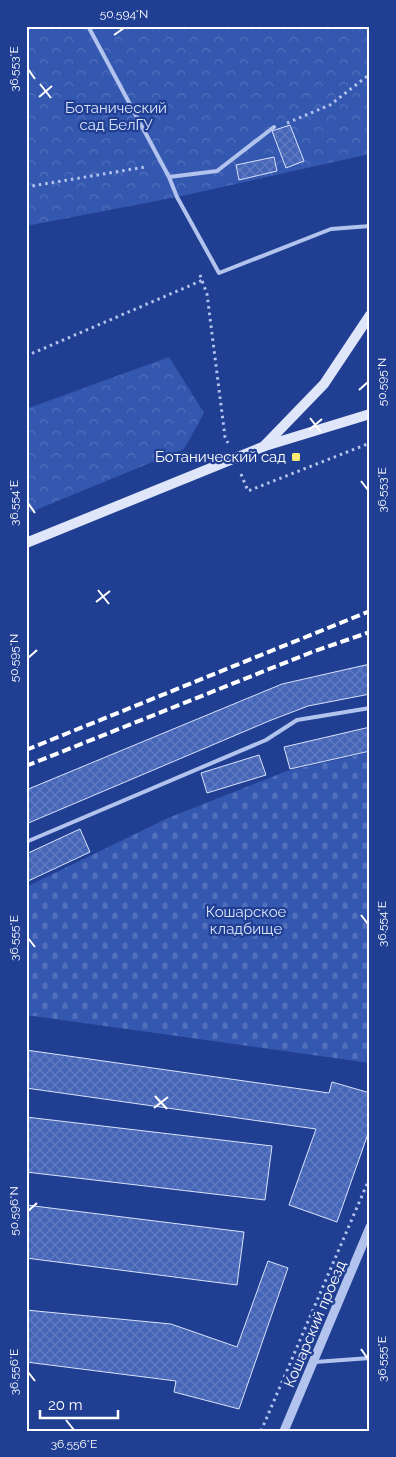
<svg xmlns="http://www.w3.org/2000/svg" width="396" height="1457" viewBox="0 0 396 1457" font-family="Raleway,sans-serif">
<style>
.forest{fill:url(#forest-crowns)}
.cemetery{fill:url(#cemetery-stones)}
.building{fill:url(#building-cross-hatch);stroke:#d8e2fa}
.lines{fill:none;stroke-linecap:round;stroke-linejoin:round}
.path{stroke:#b2c3ed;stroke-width:3;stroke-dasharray:2.5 4;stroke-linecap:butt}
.service{stroke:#b2c3ed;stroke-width:4}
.tertiary{stroke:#b2c3ed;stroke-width:9}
.secondary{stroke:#dfe6fa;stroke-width:10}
.rail{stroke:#fff;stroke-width:4;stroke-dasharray:9 4;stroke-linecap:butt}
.ticks{fill:none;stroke:#fff;stroke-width:2}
.poi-dot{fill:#faea74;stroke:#213f92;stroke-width:2}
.labels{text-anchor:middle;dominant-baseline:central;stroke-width:4.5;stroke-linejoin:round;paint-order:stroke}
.park-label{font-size:15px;fill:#d8e2fa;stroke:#213f92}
.poi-label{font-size:15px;fill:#fff;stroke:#213f92;text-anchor:end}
.street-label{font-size:15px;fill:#fff;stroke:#213f92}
.neatline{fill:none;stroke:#fff;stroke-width:2}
.ticks-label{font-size:12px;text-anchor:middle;fill:#fff}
</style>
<defs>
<pattern id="forest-crowns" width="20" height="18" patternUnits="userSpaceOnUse" patternTransform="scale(1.25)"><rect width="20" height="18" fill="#3457af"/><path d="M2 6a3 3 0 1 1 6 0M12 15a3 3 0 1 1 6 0" fill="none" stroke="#5270bb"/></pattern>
<pattern id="cemetery-stones" width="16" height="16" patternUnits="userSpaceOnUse" patternTransform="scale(1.25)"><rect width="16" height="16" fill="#3457af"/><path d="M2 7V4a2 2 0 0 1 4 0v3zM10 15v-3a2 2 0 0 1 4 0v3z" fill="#5270bb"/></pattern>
<pattern id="building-cross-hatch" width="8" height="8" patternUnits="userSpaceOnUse" patternTransform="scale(1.25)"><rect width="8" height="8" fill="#4565b7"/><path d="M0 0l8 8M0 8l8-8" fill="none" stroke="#617cc2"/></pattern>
</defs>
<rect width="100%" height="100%" fill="#213f92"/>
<g class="forest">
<path d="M26,26H370V154L177,197L26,226Z"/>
<path d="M169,357L204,413L184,449L26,514V409Z"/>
</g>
<path class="cemetery" d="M370,752V1063L26,1015V887L168,818L287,771Z"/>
<g class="building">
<path d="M290,125L304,161L286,168L272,131Z"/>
<path d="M274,157L277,171L239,180L236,165Z"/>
<path d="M370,664V694L308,706L269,721L26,824V790L282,684Z"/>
<path d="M370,727V751L290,769L284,747Z"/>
<path d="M259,755L266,775L207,793L201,773Z"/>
<path d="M80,829L90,852L26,882V854Z"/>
<path d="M26,1050L329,1093L332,1082L370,1093V1128L337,1222L289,1205L316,1129L26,1088Z"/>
<path d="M26,1117L272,1146L265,1200L26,1172Z"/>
<path d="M26,1205L244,1232L237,1285L26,1258Z"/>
<path d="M268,1261L288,1268L239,1409L174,1392L176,1381L26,1362V1310L171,1324L237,1347Z"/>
</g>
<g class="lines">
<g class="path">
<path d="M287,123L330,105L370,74"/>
<path d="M26,187L145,167"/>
<path d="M200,275L207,294L225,437L228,443"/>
<path d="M26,356L203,280"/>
<path d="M241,474L248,491L370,443"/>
<path d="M261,1431L370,1177"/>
</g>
<g class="service">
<path d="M88,26L169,177L177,197L219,273L331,229L370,226"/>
<path d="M169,177L217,171L274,127"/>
<path d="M26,842L266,740L297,720L370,708"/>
<path d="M315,1362L370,1358"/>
</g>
<path class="tertiary" d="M284,1431L370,1227"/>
<g class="secondary">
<path d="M265,445L324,384L370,315"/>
<path d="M26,543L265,446L370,414"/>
</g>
<g class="rail">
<path d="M26,750L370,611"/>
<path d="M26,766L312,652L370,632"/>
</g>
</g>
<path class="ticks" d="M114,35L124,28M28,69L35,79M40,84L51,98M39,97L52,86M359,390L368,382M310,418L321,432M309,430L322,419M361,481L368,490M28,503L35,513M98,590L109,604M96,602L110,591M28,658L37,650M361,915L368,924M28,938L35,947M155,1096L167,1109M154,1108L168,1097M28,1211L37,1203M361,1349L368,1359M28,1372L35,1381M66,1420L74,1430"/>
<rect class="poi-dot" x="291" y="452" width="10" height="10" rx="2.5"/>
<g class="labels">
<g class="park-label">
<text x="116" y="108">Ботанический<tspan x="116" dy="17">сад БелГУ</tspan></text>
<text x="246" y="912">Кошарское<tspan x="246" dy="17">кладбище</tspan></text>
</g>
<g class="poi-label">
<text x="286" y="457">Ботанический сад</text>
</g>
<g class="street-label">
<text transform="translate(315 1324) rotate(-67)">Кошарский проезд</text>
</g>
</g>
<rect width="396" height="1457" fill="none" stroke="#213f92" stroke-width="55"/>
<path d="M40 1410v8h78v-8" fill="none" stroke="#ffffff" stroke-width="2.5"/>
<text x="48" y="1410" font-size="15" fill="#ffffff" stroke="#213f92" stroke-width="4" paint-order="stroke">20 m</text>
<rect x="28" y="28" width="340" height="1402" class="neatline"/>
<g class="ticks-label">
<text x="124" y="18">50.594°N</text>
<text transform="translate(14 69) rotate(-90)" y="4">36.553°E</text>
<text transform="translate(382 382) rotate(-90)" y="4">50.595°N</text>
<text transform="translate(382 490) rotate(-90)" y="4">36.553°E</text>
<text transform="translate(14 503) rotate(-90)" y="4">36.554°E</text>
<text transform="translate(14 658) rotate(-90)" y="4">50.595°N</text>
<text transform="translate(382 924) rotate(-90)" y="4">36.554°E</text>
<text transform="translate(14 938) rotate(-90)" y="4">36.555°E</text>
<text transform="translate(14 1211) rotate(-90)" y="4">50.596°N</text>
<text transform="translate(382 1359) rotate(-90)" y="4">36.555°E</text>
<text transform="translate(14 1372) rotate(-90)" y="4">36.556°E</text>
<text x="74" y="1448">36.556°E</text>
</g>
</svg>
